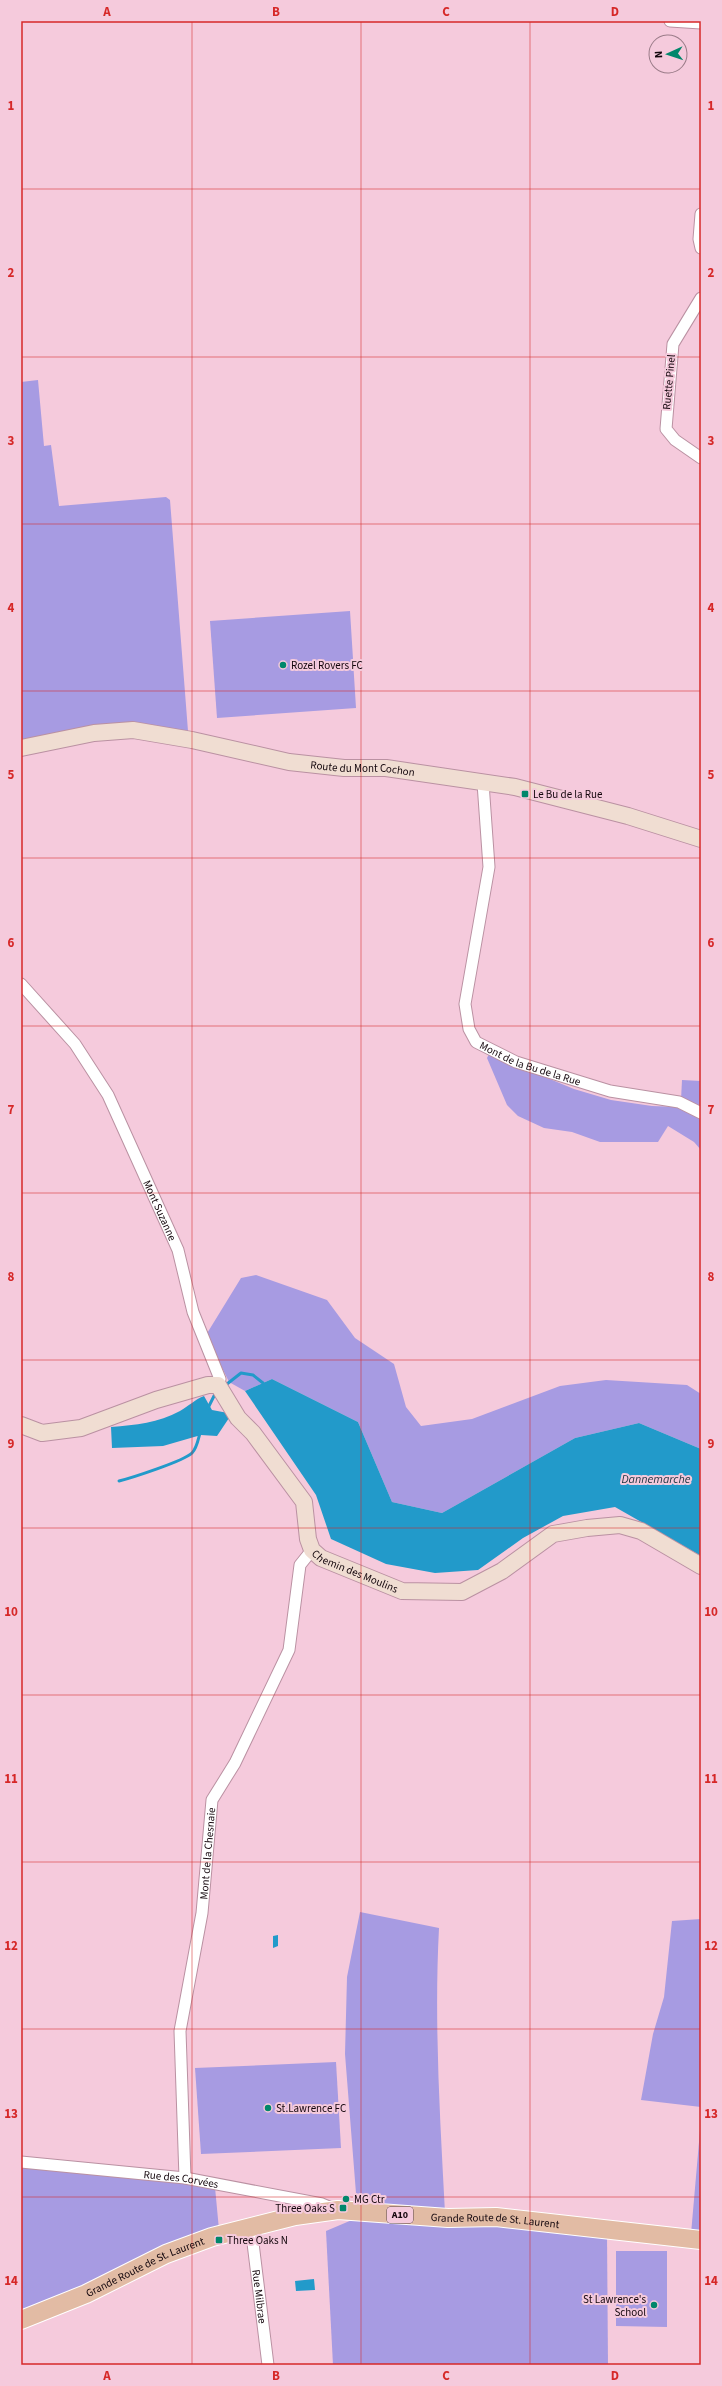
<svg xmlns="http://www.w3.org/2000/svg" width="722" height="2386" viewBox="0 0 722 2386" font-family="'Source Sans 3',sans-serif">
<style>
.green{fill:#a79be2}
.water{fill:#229aca}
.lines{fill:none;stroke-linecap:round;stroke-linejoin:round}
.stream{stroke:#229aca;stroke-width:3}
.street-casing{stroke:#ba91a2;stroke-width:13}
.secondary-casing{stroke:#ba91a2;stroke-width:18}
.primary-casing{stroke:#fff;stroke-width:20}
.street{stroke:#fff;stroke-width:11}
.secondary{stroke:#f0ddd2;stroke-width:16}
.primary{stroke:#e2bba4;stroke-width:18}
.grid{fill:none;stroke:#d62828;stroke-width:1;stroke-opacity:0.55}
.poi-dot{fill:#01876b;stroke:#f5cadc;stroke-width:1.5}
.labels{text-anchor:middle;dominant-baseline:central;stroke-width:4;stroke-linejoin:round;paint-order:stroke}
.shield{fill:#f5cadc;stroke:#58424b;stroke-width:1}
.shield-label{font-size:10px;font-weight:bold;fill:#14070d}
.street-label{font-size:11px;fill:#14070d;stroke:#f5cadc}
.poi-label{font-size:11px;fill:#14070d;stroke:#f5cadc;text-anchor:start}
.water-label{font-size:12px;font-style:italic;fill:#1c333f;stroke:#f5cadc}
.neatline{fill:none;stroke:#d62828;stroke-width:1.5}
.grid-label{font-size:13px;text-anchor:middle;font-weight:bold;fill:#d62828}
</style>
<rect width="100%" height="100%" fill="#f5cadc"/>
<g class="green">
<rect x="464" y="21" width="192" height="1"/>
<path d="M38,380L44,446L51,445L59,506L166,497L170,500L188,731L185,734L21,742V382Z"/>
<path d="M350,611L356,708L217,718L210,621Z"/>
<path d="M489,1054L574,1089L611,1100L652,1106L678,1107L701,1119V1150L694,1142L668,1126L658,1142H600L572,1132L544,1128L518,1116L507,1105L487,1058Z"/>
<path d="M682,1080L701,1081V1110L681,1100Z"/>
<path d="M256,1275L327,1300L355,1338L394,1364L406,1407L421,1426L472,1419L560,1386L606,1380L687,1385L701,1394V1449L639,1423L575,1438L442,1513L392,1502L358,1422L272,1379L245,1391L229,1382L206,1335L241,1278Z"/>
<path d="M360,1912L439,1928C434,2023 440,2117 445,2213L357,2206L345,2054L347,1977Z"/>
<path d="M701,1919V2107L641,2100L653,2034L664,1997L672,1921Z"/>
<path d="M336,2062L341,2148L201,2154L195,2068Z"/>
<path d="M701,2119V2234H691Z"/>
<path d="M21,2167L215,2187L219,2230L21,2313Z"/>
<path d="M359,2217L530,2225L607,2234L608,2365H333L326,2231Z"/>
<path d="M616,2251H667V2327L616,2326Z"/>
</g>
<g class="water">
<path d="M272,1379L358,1422L392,1502L442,1513L575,1438L639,1423L701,1449V1556L615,1507L563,1516L523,1538L478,1570L435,1573L386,1564L331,1539L316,1495L245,1391Z"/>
<path d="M204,1396L212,1410L228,1413L229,1418L217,1436L201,1435L163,1446L112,1448L111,1427C136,1425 158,1423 180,1411C189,1406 194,1400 204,1396Z"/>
<path d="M278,1935V1946L273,1948V1936Z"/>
<path d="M314,2279L315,2290L296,2291L295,2281Z"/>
</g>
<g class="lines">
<g class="stream">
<path d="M227,1384L241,1373L253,1375L263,1383"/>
<path d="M208,1408L215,1394"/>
<path d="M119,1481C131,1478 184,1461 192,1453C197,1448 198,1440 200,1433"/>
</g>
<g class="street-casing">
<g id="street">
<path d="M670,21L701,23"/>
<path d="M701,214L699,239L701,248"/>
<path d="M701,298L673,344L666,429L675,440L701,458"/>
<path id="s1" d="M483,783L489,867L465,1004L469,1029L476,1042L516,1062L610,1091L679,1102L701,1113"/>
<path id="s2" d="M21,984L75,1044L108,1095L178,1250L193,1312L220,1379L218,1385"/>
<path id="s3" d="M21,2162L185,2178L322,2204L334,2209"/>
<path id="s4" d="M185,2178L180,2031L202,1913L212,1800L235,1763L289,1650L300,1565L312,1550"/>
<path id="s5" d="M251,2227L268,2365"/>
</g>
</g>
<g class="secondary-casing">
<g id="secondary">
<path id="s6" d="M21,748L94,733L133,730L192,740L289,762L344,768H386L515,787L628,816L701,839"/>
<path id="s7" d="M21,1425L42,1433L81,1428L156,1400L208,1385H218L238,1418L253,1433L304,1502L308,1539L312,1550L321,1558L402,1591L462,1592L502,1571L553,1534L587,1528L620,1525L641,1531L701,1566"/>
</g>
</g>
<g class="primary-casing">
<g id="primary">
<path id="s8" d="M21,2320L86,2294L166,2254L212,2237L295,2216L338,2210L448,2218L496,2217L701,2240"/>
</g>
</g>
<use href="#street" class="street"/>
<use href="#secondary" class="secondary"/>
<use href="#primary" class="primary"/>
</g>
<path class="grid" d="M192,21V2365M361,21V2365M530,21V2365M21,189H701M21,357H701M21,524H701M21,691H701M21,858H701M21,1026H701M21,1193H701M21,1360H701M21,1528H701M21,1695H701M21,1862H701M21,2029H701M21,2197H701"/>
<g class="poi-dot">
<circle cx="283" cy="665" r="4"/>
<rect x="521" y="790" width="8" height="8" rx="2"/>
<circle cx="268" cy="2108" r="4"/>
<circle cx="346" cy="2199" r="4"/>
<rect x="339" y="2204" width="8" height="8" rx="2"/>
<rect x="215" y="2236" width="8" height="8" rx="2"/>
<circle cx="654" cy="2305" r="4"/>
</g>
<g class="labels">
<rect class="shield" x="387" y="2207" width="26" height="16" rx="3"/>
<g class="shield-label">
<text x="400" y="2215">A10</text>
</g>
<g class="street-label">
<text transform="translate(669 382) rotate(-85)">Ruette Pinel</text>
<text stroke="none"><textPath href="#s6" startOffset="347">Route du Mont Cochon</textPath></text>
<text stroke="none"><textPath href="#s1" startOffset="322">Mont de la Bu de la Rue</textPath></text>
<text stroke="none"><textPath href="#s2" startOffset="268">Mont Suzanne</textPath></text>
<text stroke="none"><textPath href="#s7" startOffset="449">Chemin des Moulins</textPath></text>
<text stroke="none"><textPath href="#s4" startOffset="327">Mont de la Chesnaie</textPath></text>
<text stroke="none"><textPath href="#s3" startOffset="161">Rue des Corvées</textPath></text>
<text stroke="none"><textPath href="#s8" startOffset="495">Grande Route de St. Laurent</textPath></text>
<text stroke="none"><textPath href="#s8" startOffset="135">Grande Route de St. Laurent</textPath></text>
<text stroke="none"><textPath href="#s5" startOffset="70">Rue Milbrae</textPath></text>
</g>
<g class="poi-label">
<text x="291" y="665">Rozel Rovers FC</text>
<text x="533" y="794">Le Bu de la Rue</text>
<text x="276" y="2108">St.Lawrence FC</text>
<text x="354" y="2199">MG Ctr</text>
<text x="335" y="2208" text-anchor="end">Three Oaks S</text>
<text x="227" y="2240">Three Oaks N</text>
<text x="646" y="2299" text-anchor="end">St Lawrence's<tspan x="646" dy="13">School</tspan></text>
</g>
<g class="water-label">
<text x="656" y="1479">Dannemarche</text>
</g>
</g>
<rect width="722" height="2386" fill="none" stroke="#f5cadc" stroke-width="44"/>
<g transform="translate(668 54) rotate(267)"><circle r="19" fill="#f5cadc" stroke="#9b7c89"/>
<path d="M0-3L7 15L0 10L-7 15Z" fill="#01876b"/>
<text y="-6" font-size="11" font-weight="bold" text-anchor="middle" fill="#14070d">N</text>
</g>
<rect x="22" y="22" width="678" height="2342" class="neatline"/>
<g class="grid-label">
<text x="107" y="16">A</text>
<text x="276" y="16">B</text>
<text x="446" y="16">C</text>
<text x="615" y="16">D</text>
<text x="11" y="110">1</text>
<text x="711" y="110">1</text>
<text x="11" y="277">2</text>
<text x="711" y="277">2</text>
<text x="11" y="445">3</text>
<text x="711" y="445">3</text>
<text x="11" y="612">4</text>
<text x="711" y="612">4</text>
<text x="11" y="779">5</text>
<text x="711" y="779">5</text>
<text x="11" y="947">6</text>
<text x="711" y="947">6</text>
<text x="11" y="1114">7</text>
<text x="711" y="1114">7</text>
<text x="11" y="1281">8</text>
<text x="711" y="1281">8</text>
<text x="11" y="1448">9</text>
<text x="711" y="1448">9</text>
<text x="11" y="1616">10</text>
<text x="711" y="1616">10</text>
<text x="11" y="1783">11</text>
<text x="711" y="1783">11</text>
<text x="11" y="1950">12</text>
<text x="711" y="1950">12</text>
<text x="11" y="2118">13</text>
<text x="711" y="2118">13</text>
<text x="11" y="2285">14</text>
<text x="711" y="2285">14</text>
<text x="107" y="2380">A</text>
<text x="276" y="2380">B</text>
<text x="446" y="2380">C</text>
<text x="615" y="2380">D</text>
</g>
</svg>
